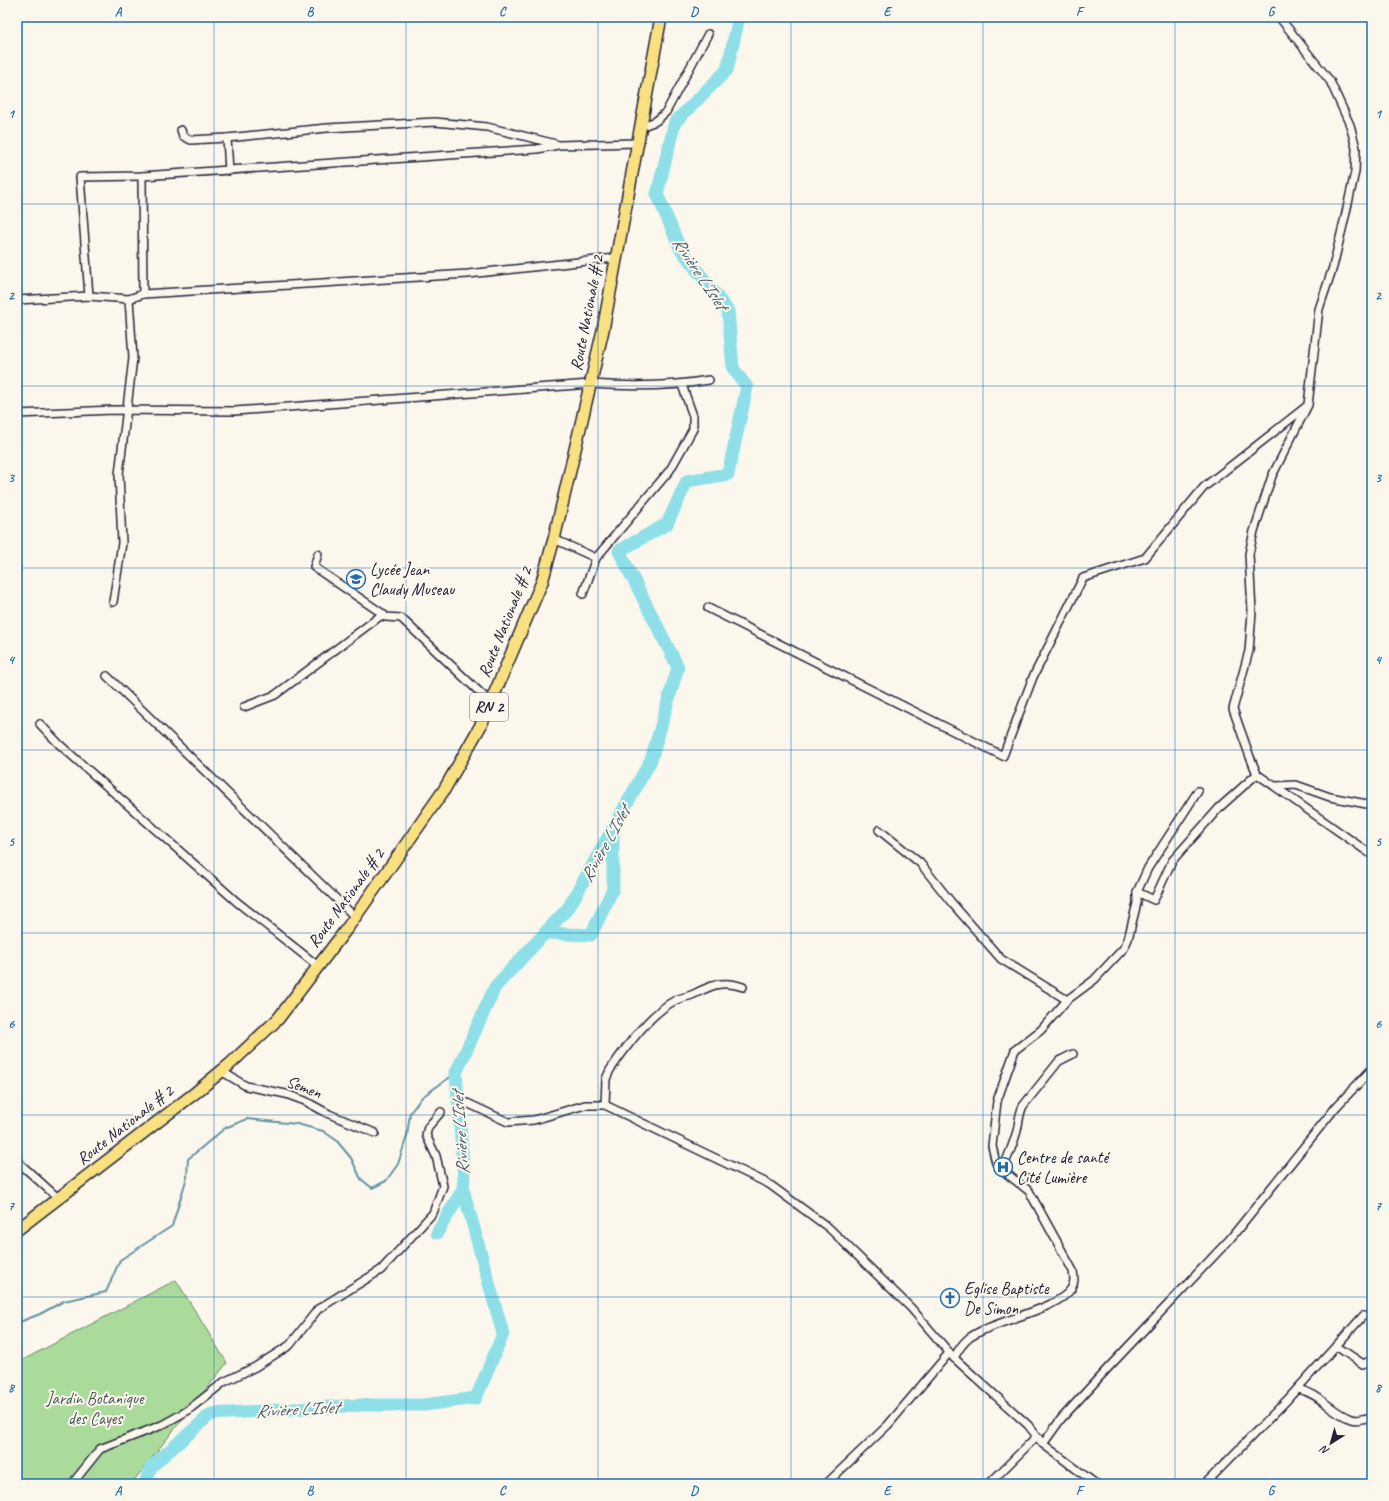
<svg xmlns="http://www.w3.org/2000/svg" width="1389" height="1501" viewBox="0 0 1389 1501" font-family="Caveat,sans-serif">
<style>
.green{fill:#abdb9a;stroke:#667e6a}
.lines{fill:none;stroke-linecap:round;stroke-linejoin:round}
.stream{stroke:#6393a3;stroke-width:2}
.river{stroke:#8edfe8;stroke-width:13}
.minor-casing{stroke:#22223b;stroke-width:10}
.primary-casing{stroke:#22223b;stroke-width:14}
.minor{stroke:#fbf7ec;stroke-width:7}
.primary{stroke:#f9e181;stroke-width:11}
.grid{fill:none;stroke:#1f6fb2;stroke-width:1;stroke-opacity:0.55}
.labels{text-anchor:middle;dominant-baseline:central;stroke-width:4;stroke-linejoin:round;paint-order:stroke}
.shield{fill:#fbf7ec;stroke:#636270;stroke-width:1}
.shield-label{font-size:16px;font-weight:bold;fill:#22223b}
.street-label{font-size:17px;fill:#22223b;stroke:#fbf7ec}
.poi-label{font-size:17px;fill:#22223b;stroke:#fbf7ec;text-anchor:start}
.park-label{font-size:17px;fill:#4b5a58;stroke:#fbf7ec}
.water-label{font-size:18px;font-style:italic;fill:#425b6f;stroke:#fbf7ec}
.neatline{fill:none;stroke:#1f6fb2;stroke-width:1.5}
.grid-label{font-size:13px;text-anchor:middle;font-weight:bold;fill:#1f6fb2}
</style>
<rect width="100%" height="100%" fill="#fbf7ec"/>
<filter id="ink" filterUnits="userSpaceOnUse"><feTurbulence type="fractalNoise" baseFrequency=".025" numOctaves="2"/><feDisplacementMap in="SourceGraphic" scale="8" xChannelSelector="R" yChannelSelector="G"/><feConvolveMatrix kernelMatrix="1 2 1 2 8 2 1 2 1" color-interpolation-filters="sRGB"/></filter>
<g filter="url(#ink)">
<path class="green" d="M176,1280L227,1363L131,1484H17V1363Z"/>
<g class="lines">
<path class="stream" d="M17,1323L40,1314L64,1301L106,1292L120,1260L172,1226L187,1177L188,1159L225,1128L247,1119L297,1124L323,1131L336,1140L351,1158L361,1179L372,1188L386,1181L398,1164L407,1136L410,1113L422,1097L456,1073"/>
<g class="river">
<path d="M545,933L591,935L613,889V829"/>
<path d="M437,1233L463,1189"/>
<path d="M145,1484L151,1467L211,1414L361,1405H424L476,1398L503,1334L463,1189L464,1178L456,1073L495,987L569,907L651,760L678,667L619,551L667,524L687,481L728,474L747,387L733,368L728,311L680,248L657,194L675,122L727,70L739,17"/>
</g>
<g class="minor-casing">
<g id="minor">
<path d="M1279,17L1330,81L1350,125L1356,148L1355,172L1345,217L1333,267L1319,309L1308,405L1272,476L1254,531L1249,554L1252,612L1249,651L1233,709L1250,757L1257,774L1372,855"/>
<path d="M640,127L656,121L666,112L708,34"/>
<path d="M181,130L183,136L191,140L227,138"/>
<path d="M229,171L227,138L327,128L435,122L487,127L556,144"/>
<path d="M142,176L143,294"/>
<path d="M89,296L80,177L142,176L537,149L558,145L637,143"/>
<path d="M17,300L89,296L129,299L143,294L468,274L615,258"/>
<path d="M17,414L114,410L235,411L590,384C631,387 669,387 709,380"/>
<path d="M554,539L596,558"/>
<path d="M318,554L314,567L383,614L385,617L401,618L490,702"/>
<path d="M583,594L596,558L670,470L693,429V416L682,385"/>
<path d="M113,602L122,543L119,474L133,358L129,299"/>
<path d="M708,608L1003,756L1033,677L1083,578L1145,558L1204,487L1307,406"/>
<path d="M107,676L355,917"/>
<path d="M244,707L275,695L383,614"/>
<path d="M40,724L59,744L237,902L318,966"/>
<path d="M1276,786L1296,785L1330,797L1372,805"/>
<path d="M879,830L920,863L951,902L1001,959L1067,1000"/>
<path d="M1137,892L1154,900L1172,861L1219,808L1257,774"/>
<path d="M221,1071L246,1086L286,1094L305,1101L329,1114L375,1133"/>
<path d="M467,1103L508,1122L534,1120L585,1105H605L769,1184L829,1228L911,1308L954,1358L1028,1425L1043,1444L1096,1484"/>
<path d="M605,1105L606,1079L610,1070C626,1047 651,1012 676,1000C682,997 688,997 694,994C712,985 722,980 743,987"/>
<path d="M17,1161L58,1198"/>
<path d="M1002,1170C1008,1157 1013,1145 1017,1131C1019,1122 1019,1114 1023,1106L1059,1061L1073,1054"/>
<path d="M1336,1346L1363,1364L1372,1360"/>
<path d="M954,1358C958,1350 962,1344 969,1338C993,1320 1056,1311 1071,1289C1075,1283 1074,1278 1073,1271L1029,1191L1002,1170L996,1163L992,1146L997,1101L1015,1050L1041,1030L1067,1000L1094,980L1124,948L1128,939L1137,903V892L1148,868L1198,791"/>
<path d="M1298,1389C1319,1393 1331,1412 1351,1419C1359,1422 1364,1416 1372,1419"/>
<path d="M1043,1444L1061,1419L1107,1369L1230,1239L1336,1107L1372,1069"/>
<path d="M72,1484L100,1449L162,1425L187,1411L224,1382L255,1367L290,1345L318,1309L381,1270L433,1213L443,1186L436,1156L426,1135L428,1127L441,1112"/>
<path d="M826,1484L888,1425L949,1353"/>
<path d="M989,1484L1036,1437"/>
<path d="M1205,1484L1287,1400L1363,1316"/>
</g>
</g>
<g class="primary-casing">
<path id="primary" d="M17,1230L195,1093L229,1065L278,1019L348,927L444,790L481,725L542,582L554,539L603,330L661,17"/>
</g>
<use href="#minor" class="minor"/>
<use href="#primary" class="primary"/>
</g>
</g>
<path class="grid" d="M214,17V1484M406,17V1484M598,17V1484M791,17V1484M983,17V1484M1175,17V1484M17,204H1372M17,386H1372M17,568H1372M17,750H1372M17,933H1372M17,1115H1372M17,1297H1372"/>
<defs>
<g id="school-ring" transform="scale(1)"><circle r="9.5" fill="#fbf7ec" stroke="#1f6fb2" stroke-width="1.5"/><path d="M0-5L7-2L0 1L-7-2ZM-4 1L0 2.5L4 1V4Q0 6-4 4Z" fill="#1f6fb2"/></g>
<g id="hospital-ring" transform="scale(1)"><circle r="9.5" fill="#fbf7ec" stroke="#1f6fb2" stroke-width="1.5"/><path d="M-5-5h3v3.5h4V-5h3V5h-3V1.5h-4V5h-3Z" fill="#1f6fb2"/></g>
<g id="church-ring" transform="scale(1)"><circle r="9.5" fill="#fbf7ec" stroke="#1f6fb2" stroke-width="1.5"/><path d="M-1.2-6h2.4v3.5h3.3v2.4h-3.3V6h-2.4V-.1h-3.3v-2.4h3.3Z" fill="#1f6fb2"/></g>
</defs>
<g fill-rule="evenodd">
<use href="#school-ring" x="356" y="579"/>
<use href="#hospital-ring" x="1003" y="1167"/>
<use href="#church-ring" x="950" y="1298"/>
</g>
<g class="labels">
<rect class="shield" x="470" y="693" width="38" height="28" rx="3"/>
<g class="shield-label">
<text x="489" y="707">RN 2</text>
</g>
<g class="street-label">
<text transform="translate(587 313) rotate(-79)">Route Nationale # 2</text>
<text transform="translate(505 622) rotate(-68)">Route Nationale # 2</text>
<text transform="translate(346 898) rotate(-54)">Route Nationale # 2</text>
<text transform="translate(304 1087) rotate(21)">Semen</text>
<text transform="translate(125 1125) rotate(-38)">Route Nationale # 2</text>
</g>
<g class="poi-label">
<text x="370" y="569">Lycée Jean<tspan x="370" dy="20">Claudy Museau</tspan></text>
<text x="1017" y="1157">Centre de santé<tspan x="1017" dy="20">Cité Lumière</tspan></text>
<text x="964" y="1288">Eglise Baptiste<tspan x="964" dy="20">De Simon</tspan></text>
</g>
<g class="park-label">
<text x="95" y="1398">Jardin Botanique<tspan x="95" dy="20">des Cayes</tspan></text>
</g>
<g class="water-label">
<text transform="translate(700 273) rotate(56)">Rivière L'Islet</text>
<text transform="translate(605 844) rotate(-61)">Rivière L'Islet</text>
<text transform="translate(460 1133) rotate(-94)">Rivière L'Islet</text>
<text transform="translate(297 1409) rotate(-3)">Rivière L'Islet</text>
</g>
</g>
<rect width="1389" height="1501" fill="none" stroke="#fbf7ec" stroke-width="44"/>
<g transform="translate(1331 1443) rotate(217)" stroke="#fbf7ec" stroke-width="3" paint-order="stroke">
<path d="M0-3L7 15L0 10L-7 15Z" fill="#22223b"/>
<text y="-6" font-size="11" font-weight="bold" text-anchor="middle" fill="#22223b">N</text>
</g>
<rect x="22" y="22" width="1345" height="1457" class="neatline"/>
<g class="grid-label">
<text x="118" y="16">A</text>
<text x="310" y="16">B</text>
<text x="502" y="16">C</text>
<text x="694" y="16">D</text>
<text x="887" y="16">E</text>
<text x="1079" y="16">F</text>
<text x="1271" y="16">G</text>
<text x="11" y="118">1</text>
<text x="1378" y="118">1</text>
<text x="11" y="300">2</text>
<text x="1378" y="300">2</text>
<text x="11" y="482">3</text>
<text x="1378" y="482">3</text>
<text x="11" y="664">4</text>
<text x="1378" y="664">4</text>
<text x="11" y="846">5</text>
<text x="1378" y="846">5</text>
<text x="11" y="1028">6</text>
<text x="1378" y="1028">6</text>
<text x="11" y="1210">7</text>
<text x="1378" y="1210">7</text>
<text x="11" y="1392">8</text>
<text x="1378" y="1392">8</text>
<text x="118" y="1495">A</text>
<text x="310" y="1495">B</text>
<text x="502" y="1495">C</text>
<text x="694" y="1495">D</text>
<text x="887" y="1495">E</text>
<text x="1079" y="1495">F</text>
<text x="1271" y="1495">G</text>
</g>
</svg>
